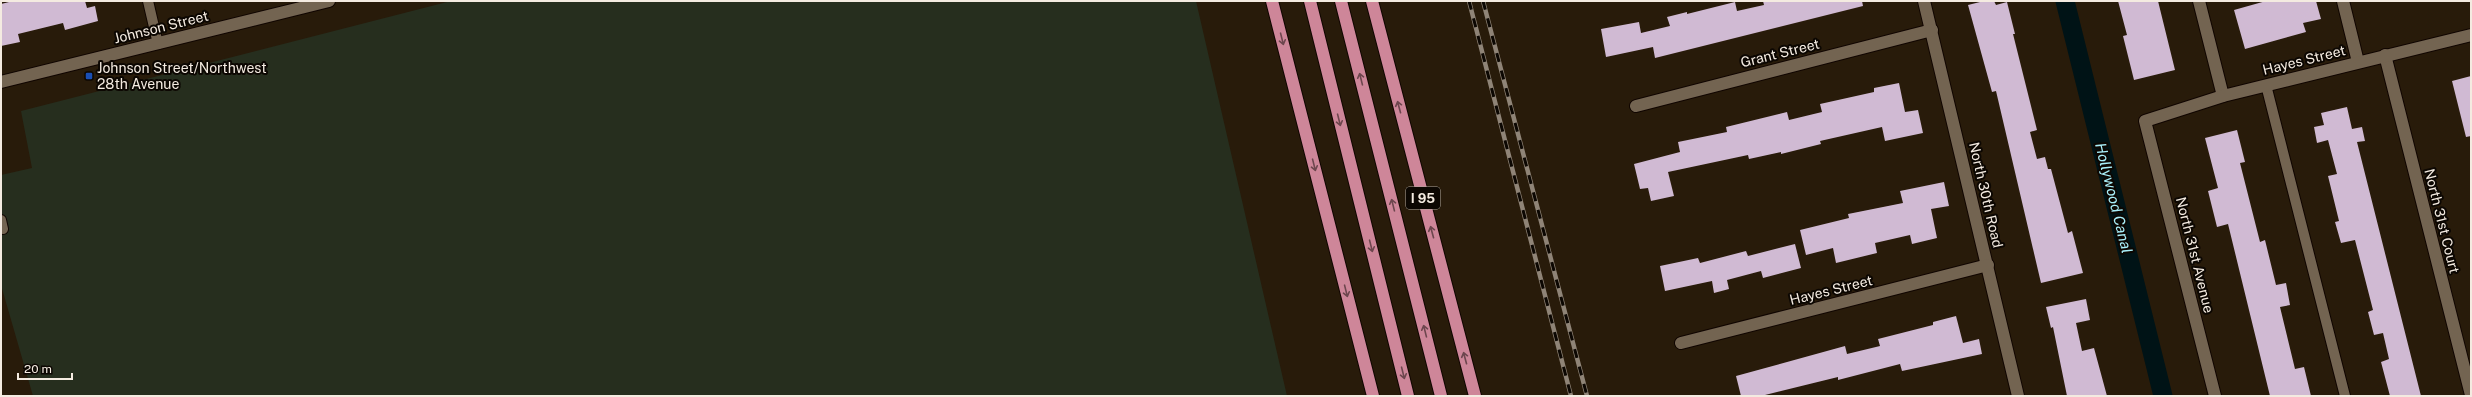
<svg xmlns="http://www.w3.org/2000/svg" width="2472" height="397" viewBox="0 0 2472 397" font-family="'Public Sans',sans-serif">
<style>
.green{fill:#262e1e}
.lines{fill:none;stroke-linecap:round;stroke-linejoin:round}
.canal{stroke:#001316;stroke-width:19}
.building{fill:#d0bad3}
.lane-casing{stroke:#100500;stroke-width:12}
.street-casing{stroke:#100500;stroke-width:14}
.secondary-casing{stroke:#100500;stroke-width:14}
.highway-casing{stroke:#100500;stroke-width:14}
.lane{stroke:#736451;stroke-width:10}
.street{stroke:#736451;stroke-width:12}
.secondary{stroke:#736451;stroke-width:12}
.highway{stroke:#ce8699;stroke-width:12}
.rail-casing{stroke:#8f8477;stroke-width:4.5}
.rail{stroke:#0c0702;stroke-width:3;stroke-dasharray:9;stroke-linecap:butt}
.oneway{stroke:#6d464e}
.transit-dot{fill:#1a4fb4;stroke:#0c0702;stroke-width:1.5}
.labels{text-anchor:middle;dominant-baseline:central;stroke-width:4;stroke-linejoin:round;paint-order:stroke}
.shield{fill:#0c0702;stroke:#aea79e;stroke-width:1}
.shield-label{font-size:13px;font-weight:bold;fill:#f4ebe1}
.street-label{font-size:14px;fill:#f4ebe1;stroke:#0c0702}
.poi-label{font-size:14px;fill:#f4ebe1;stroke:#0c0702;text-anchor:start}
.water-label{font-size:15px;font-style:italic;fill:#a9f0fa;stroke:#0c0702}
</style>
<rect width="100%" height="100%" fill="#281b0a"/>
<path class="green" d="M451,1H1196L1287,396H33L1,285V175L32,168L21,111Z"/>
<g class="lines">
<path class="canal" d="M2065,1L2163,396"/>
</g>
<g class="building">
<path d="M13,1H85L87,8L95,6L98,21L65,30L63,23L18,34L20,42L1,46V4Z"/>
<path d="M1763,1H1862L1863,6L1655,58L1653,47L1606,57L1601,29L1639,22L1641,33L1670,26L1667,17L1687,12V14L1735,2L1737,11L1764,5Z"/>
<path d="M1984,1H1994L1996,5L2007,2L2015,34H2013L2037,130L2030,132L2037,159L2045,157L2048,169H2051L2068,233L2072,231L2083,273L2041,283L1996,91L1992,92L1968,5Z"/>
<path d="M2118,1H2158L2175,70L2134,80L2123,36L2127,35Z"/>
<path d="M2266,1H2316L2321,19L2303,23L2306,32L2245,49L2234,10Z"/>
<path d="M2471,76V136L2466,137L2452,81Z"/>
<path d="M1899,83L1905,112L1918,110L1923,133L1885,141L1882,127L1820,141L1821,144L1781,154V152L1749,159L1748,155L1668,172L1674,196L1651,201L1648,188L1640,189L1634,164L1680,152L1678,142L1727,132L1726,127L1787,112L1789,120L1822,112L1820,104L1874,92V88Z"/>
<path d="M2347,107L2352,129L2362,127L2365,141L2357,142L2421,396H2390L2381,362L2389,359L2383,333L2374,335L2368,312L2373,310L2355,240L2341,243L2335,222L2339,221L2328,176L2337,174L2328,140L2317,143L2314,127L2324,125L2321,113Z"/>
<path d="M2237,130L2245,162L2240,163L2260,242L2265,240L2276,285L2286,283L2290,305L2280,307L2295,369L2304,367L2311,396H2270L2228,224L2217,227L2208,191L2218,188L2205,138Z"/>
<path d="M1944,182L1949,206L1931,209L1937,238L1912,244L1910,235L1875,243L1877,253L1836,263L1833,248L1806,255L1800,230L1849,218L1848,214L1903,203L1900,191Z"/>
<path d="M1795,244L1801,268L1763,278L1761,271L1727,280L1729,289L1714,293L1712,281L1665,291L1660,266L1698,258L1700,263L1746,251L1748,256Z"/>
<path d="M2086,299L2090,320L2076,323L2082,351L2094,348L2107,396H2067L2053,327L2051,328L2046,307Z"/>
<path d="M1956,316L1963,343L1979,339L1982,354L1902,371L1900,364L1838,380V377L1761,396H1741L1736,376L1845,346L1847,354L1880,346L1878,339L1933,325V322Z"/>
</g>
<g class="lines">
<g class="lane-casing">
<g id="lane">
<path d="M148,1L158,44"/>
<path d="M2266,85L2345,396"/>
<path d="M1,220L3,229"/>
</g>
</g>
<g class="street-casing">
<g id="street">
<path d="M1924,1L2018,396"/>
<path d="M2199,1L2223,96"/>
<path d="M2343,1L2358,62"/>
<path d="M2385,55L2471,395"/>
<path d="M1636,106L1932,30"/>
<path d="M1681,343L1988,265"/>
<path d="M2215,396L2145,121L2223,96L2471,35"/>
</g>
</g>
<g class="secondary-casing">
<path id="secondary" d="M1,82L329,1"/>
</g>
<g class="highway-casing">
<g id="highway">
<path d="M1272,1L1373,396"/>
<path d="M1310,1L1408,396"/>
<path d="M1341,1L1441,396"/>
<path d="M1372,1L1475,396"/>
</g>
</g>
<use href="#lane" class="lane"/>
<use href="#street" class="street"/>
<use href="#secondary" class="secondary"/>
<use href="#highway" class="highway"/>
<g class="rail-casing">
<g id="rail">
<path d="M1469,1L1571,396"/>
<path d="M1483,1L1587,396"/>
</g>
</g>
<use href="#rail" class="rail"/>
</g>
<defs><path id="oneway-shaft" d="M-6 0H5M1.5-3L5.5 0L1.5 3" fill="none" stroke-width="1.6" stroke-linecap="round" stroke-linejoin="round"/></defs>
<g class="oneway">
<use href="#oneway-shaft" transform="translate(1282 39) rotate(76)"/>
<use href="#oneway-shaft" transform="translate(1361 79) rotate(-104)"/>
<use href="#oneway-shaft" transform="translate(1399 107) rotate(-105)"/>
<use href="#oneway-shaft" transform="translate(1339 120) rotate(76)"/>
<use href="#oneway-shaft" transform="translate(1314 165) rotate(76)"/>
<use href="#oneway-shaft" transform="translate(1393 205) rotate(-104)"/>
<use href="#oneway-shaft" transform="translate(1432 232) rotate(-105)"/>
<use href="#oneway-shaft" transform="translate(1371 246) rotate(76)"/>
<use href="#oneway-shaft" transform="translate(1346 291) rotate(76)"/>
<use href="#oneway-shaft" transform="translate(1425 331) rotate(-104)"/>
<use href="#oneway-shaft" transform="translate(1465 358) rotate(-105)"/>
<use href="#oneway-shaft" transform="translate(1403 373) rotate(76)"/>
</g>
<rect class="transit-dot" x="85" y="72" width="8" height="8" rx="2"/>
<g class="labels">
<rect class="shield" x="1406" y="187" width="34" height="22" rx="3"/>
<g class="shield-label">
<text x="1423" y="198">I 95</text>
</g>
<g class="street-label">
<text transform="translate(161 27) rotate(-14)">Johnson Street</text>
<text transform="translate(1780 53) rotate(-14)">Grant Street</text>
<text transform="translate(2304 60) rotate(-14)">Hayes Street</text>
<text transform="translate(1986 195) rotate(77)">North 30th Road</text>
<text transform="translate(2442 221) rotate(76)">North 31st Court</text>
<text transform="translate(2195 255) rotate(76)">North 31st Avenue</text>
<text transform="translate(1831 290) rotate(-14)">Hayes Street</text>
</g>
<g class="poi-label">
<text x="97" y="68">Johnson Street/Northwest<tspan x="97" dy="16">28th Avenue</tspan></text>
</g>
<g class="water-label">
<text transform="translate(2114 198) rotate(76)">Hollywood Canal</text>
</g>
</g>
<rect width="2472" height="397" fill="none" stroke="#f4ebe1" stroke-width="4"/>
<path d="M18 373v6h54v-6" fill="none" stroke="#f4ebe1" stroke-width="2"/>
<text x="24" y="373" font-size="12" fill="#f4ebe1" stroke="#0c0702" stroke-width="3" paint-order="stroke">20 m</text>
</svg>
